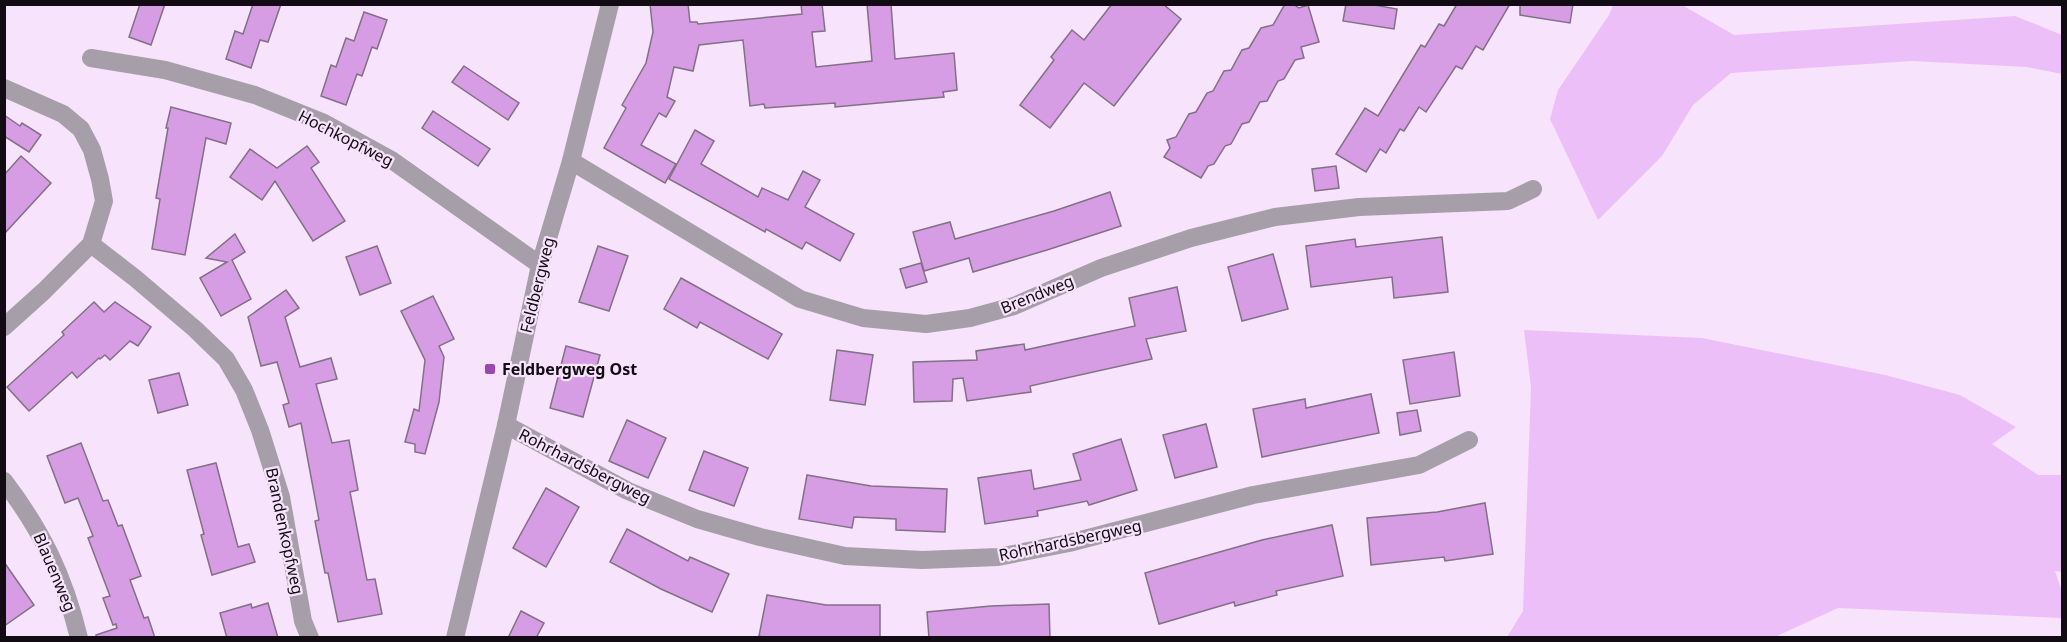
<svg xmlns="http://www.w3.org/2000/svg" width="2067" height="642" viewBox="0 0 2067 642" font-family="'Noto Sans',sans-serif">
<style>
.green{fill:#edbff8}
.building{fill:#d69de4;stroke:#827086;stroke-width:1.5}
.lines{fill:none;stroke-linecap:round;stroke-linejoin:round}
.minor{stroke:#a69ea8;stroke-width:18}
.poi-dot{fill:#9d45b1;stroke:#f7e3fc;stroke-width:2}
.labels{text-anchor:middle;dominant-baseline:central;stroke-width:4.5;stroke-linejoin:round;paint-order:stroke}
.street-label{font-size:16px;fill:#120b13;stroke:#f7e3fc}
.poi-label{font-size:16px;font-weight:bold;fill:#120b13;stroke:#f7e3fc;text-anchor:start}
</style>
<rect width="100%" height="100%" fill="#f7e3fc"/>
<g class="green">
<path d="M1613,5H1682L1734,35L2015,16L2062,35V74L2027,67L1912,61L1731,73L1693,105L1662,156L1598,220L1550,119L1558,90L1609,15Z"/>
<path d="M1524,330L1702,338L1885,375L1960,395L2016,427L1992,444L2038,475H2062V572L2055,571L2062,592V618L1838,608L1775,637H1507L1523,611L1531,387Z"/>
</g>
<g class="building">
<path d="M140,4H165L151,45L129,37Z"/>
<path d="M253,4H281L268,42L260,40L251,68L226,59L235,31L243,34Z"/>
<path d="M650,4H688L690,22H697L698,24L802,14L801,4H822L825,31L812,32L816,67L872,61L867,4H891L895,59L954,53L957,90L943,92L944,97L835,107V103L765,108L764,104L750,106L743,40L699,45L693,71L674,67L667,97L675,101L666,117L659,113L641,145L676,164L665,183L604,148L626,108L622,105L646,63L653,32Z"/>
<path d="M1112,4H1163L1181,19L1114,106L1084,83L1050,128L1020,105L1054,60L1051,57L1072,30L1084,40Z"/>
<path d="M1285,4H1293L1299,8L1308,5L1319,42L1301,47L1304,58L1295,60L1284,79L1278,81L1267,101L1260,102L1249,122L1242,124L1231,144L1225,146L1214,164L1208,166L1201,178L1164,157L1170,148L1167,140L1176,137L1189,114L1196,112L1207,93L1213,91L1224,71L1231,70L1242,50L1249,48L1261,28L1273,25Z"/>
<path d="M1346,4H1369L1397,9L1394,29L1343,21Z"/>
<path d="M1457,4H1510L1483,50L1476,46L1462,69L1456,66L1426,112L1419,107L1404,131L1400,129L1386,153L1380,149L1366,172L1336,154L1365,108L1378,116L1421,45L1425,47L1439,24L1444,26Z"/>
<path d="M1520,4H1573L1570,23L1520,15Z"/>
<path d="M364,12L387,20L377,49L372,47L362,76L357,74L346,105L321,96L331,65L336,67L346,38L354,41Z"/>
<path d="M464,66L519,103L508,120L452,82Z"/>
<path d="M171,107L231,123L226,144L206,138L185,255L152,249L160,199L156,198L168,128H166Z"/>
<path d="M433,111L490,149L478,166L422,128Z"/>
<path d="M4,115L20,126L22,123L41,135L29,152L4,136Z"/>
<path d="M695,130L714,141L701,164L758,197L762,188L788,200L803,171L820,180L805,207L854,234L840,261L806,242L802,249L766,229L765,232L669,179Z"/>
<path d="M307,146L319,162L311,168L345,221L313,241L275,181L262,200L230,177L250,149L277,168Z"/>
<path d="M21,156L51,183L4,234V175Z"/>
<path d="M1336,166L1339,188L1315,191L1312,169Z"/>
<path d="M1110,192L1121,226L1047,250L973,272L969,258L924,271L913,232L950,222L955,239L1054,211Z"/>
<path d="M235,234L245,252L232,260L251,299L221,316L200,278L227,262L206,258Z"/>
<path d="M1442,237L1448,292L1394,298L1392,277L1311,287L1306,246L1355,239L1356,247Z"/>
<path d="M377,246L391,283L360,295L346,257Z"/>
<path d="M598,246L628,256L609,311L579,302Z"/>
<path d="M1273,254L1288,309L1242,321L1228,267Z"/>
<path d="M921,263L927,282L906,288L900,269Z"/>
<path d="M681,278L782,334L768,359L700,322L697,328L664,309Z"/>
<path d="M1177,287L1186,331L1146,339L1152,359L1030,386L1031,392L967,401L963,378L953,379L952,401L914,402L913,362L977,360L976,351L1024,344L1025,350L1135,326L1129,298Z"/>
<path d="M286,290L299,308L285,317L300,367L331,358L337,379L316,384L332,443L349,440L358,490L350,492L367,580L375,579L382,614L338,622L328,573H325L315,521L319,520L301,423L289,427L283,405L289,403L277,362L261,366L248,317Z"/>
<path d="M433,296L454,339L439,346L444,357L439,402L425,454L415,452V444L405,442L414,409L419,411L425,360L401,311Z"/>
<path d="M94,302L104,312L115,302L151,327L138,346L130,341L110,360L105,355L100,359L99,358L77,378L72,372L29,411L7,387L64,335L62,332Z"/>
<path d="M566,346L600,355L583,417L550,408Z"/>
<path d="M837,350L873,355L865,405L830,400Z"/>
<path d="M1454,352L1460,396L1410,404L1403,360Z"/>
<path d="M179,373L188,405L158,413L149,380Z"/>
<path d="M1371,394L1379,433L1262,457L1253,409L1305,399L1306,408Z"/>
<path d="M1417,410L1421,431L1400,435L1397,413Z"/>
<path d="M627,420L666,438L648,478L609,461Z"/>
<path d="M1206,424L1217,467L1175,478L1163,435Z"/>
<path d="M1121,439L1137,490L1089,505L1087,501L1037,511L1038,516L985,524L978,478L1031,470L1034,489L1081,480L1073,454Z"/>
<path d="M81,443L103,501L108,500L118,526L122,525L141,576L130,580L144,618L148,617L155,638H97L96,635L117,628L116,624L113,625L103,598L110,596L88,538L93,536L78,498L65,503L47,456Z"/>
<path d="M704,451L748,468L734,506L689,490Z"/>
<path d="M216,463L238,547L249,544L255,562L212,575L201,535L204,534L187,470Z"/>
<path d="M807,475L871,486L947,489L945,532L896,530V519L854,517L852,528L799,519Z"/>
<path d="M546,488L579,507L546,567L513,548Z"/>
<path d="M1485,503L1493,554L1445,561L1444,557L1371,565L1367,518L1437,512Z"/>
<path d="M1332,525L1343,576L1276,591L1277,595L1235,606L1234,602L1159,624L1145,573L1262,540Z"/>
<path d="M627,529L688,561L690,557L729,574L712,612L661,589L610,562Z"/>
<path d="M4,562L34,605L4,626Z"/>
<path d="M767,595L826,605H880V638H769L759,636Z"/>
<path d="M268,603L278,638H227L220,613L251,604L252,608Z"/>
<path d="M1049,604L1050,638H929L927,612L991,606Z"/>
<path d="M521,611L544,623L536,638H508Z"/>
</g>
<g class="lines">
<g class="minor">
<path d="M91,58L165,70L255,95L322,122L393,161L540,265"/>
<path d="M4,88L63,114L81,129L92,150L100,179L104,201L91,244L44,291L4,327"/>
<path d="M571,161L800,299L863,318L926,324L970,318L1014,306L1101,268L1191,238L1275,217L1359,207L1508,201L1533,189"/>
<path d="M91,244L135,278L195,329L226,359L244,390L260,430L281,497L303,621L310,638"/>
<path d="M506,425L628,491L697,519L760,537L845,556L922,560L998,557L1069,543L1253,495L1419,465L1469,440"/>
<path d="M4,481C42,531 64,576 79,638"/>
<path d="M455,638L506,425L540,265L571,161L610,4"/>
</g>
</g>
<rect class="poi-dot" x="484" y="363" width="12" height="12" rx="3"/>
<g class="labels">
<g class="street-label">
<text transform="translate(346 138) rotate(27)">Hochkopfweg</text>
<text transform="translate(537 285) rotate(-76)">Feldbergweg</text>
<text transform="translate(1037 294) rotate(-22)">Brendweg</text>
<text transform="translate(585 466) rotate(27)">Rohrhardsbergweg</text>
<text transform="translate(285 531) rotate(78)">Brandenkopfweg</text>
<text transform="translate(1070 540) rotate(-12)">Rohrhardsbergweg</text>
<text transform="translate(55 572) rotate(67)">Blauenweg</text>
</g>
<g class="poi-label">
<text x="502" y="369">Feldbergweg Ost</text>
</g>
</g>
<rect width="2067" height="642" fill="none" stroke="#120b13" stroke-width="12"/>
</svg>
